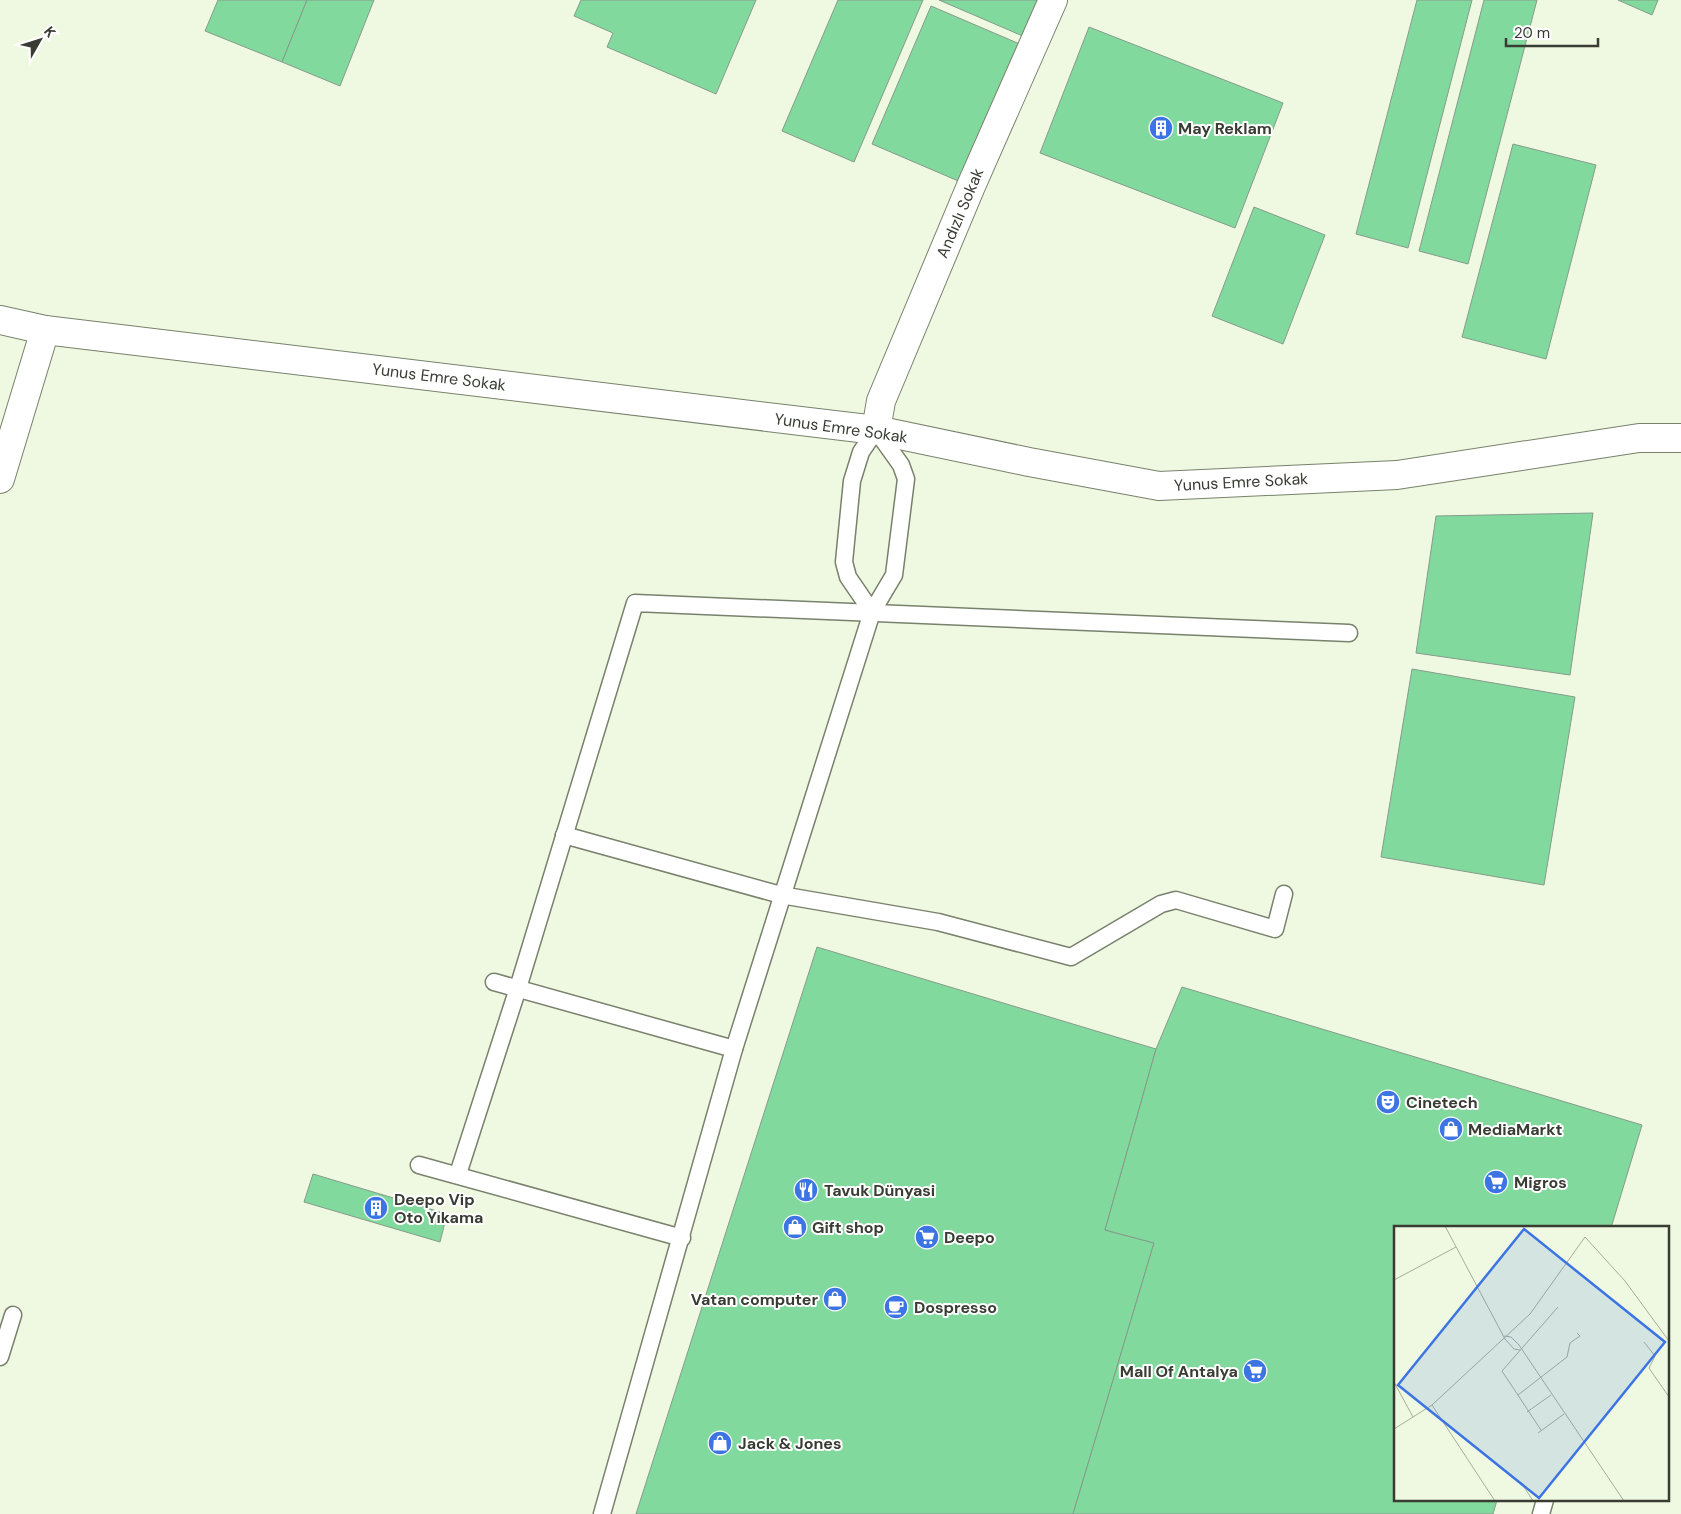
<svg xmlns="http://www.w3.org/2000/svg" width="1681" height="1514" viewBox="0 0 1681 1514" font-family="'DM Sans',sans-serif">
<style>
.building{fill:#82d99d;stroke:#869b8b}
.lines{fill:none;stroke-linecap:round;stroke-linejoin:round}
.service-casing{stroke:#78816c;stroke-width:19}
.minor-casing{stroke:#78816c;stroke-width:30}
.service{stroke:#fff;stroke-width:16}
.minor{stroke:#fff;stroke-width:28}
.labels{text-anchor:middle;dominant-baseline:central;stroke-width:4;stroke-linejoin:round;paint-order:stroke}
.poi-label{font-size:16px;font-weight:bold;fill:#383c33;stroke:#fff;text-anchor:start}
.street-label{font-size:16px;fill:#383c33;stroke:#fff}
.inset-road{fill:none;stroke:#a6ad9b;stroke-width:1}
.view{fill:#3d74e4;fill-opacity:0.15;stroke:#3d74e4;stroke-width:2.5}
.inset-edge{fill:none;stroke:#383c33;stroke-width:2.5}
</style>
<rect width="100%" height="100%" fill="#eff9e1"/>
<g class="building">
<path d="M218,0H307L282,62L205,31Z"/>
<path d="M307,0H374L340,86L282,62Z"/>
<path d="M581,0H756L716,94L607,47L613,33L574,16Z"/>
<path d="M838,0H923L854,162L782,131Z"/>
<path d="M939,0H1049L1032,40Z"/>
<path d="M1417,0H1472L1408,248L1356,234Z"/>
<path d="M1484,0H1537L1468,264L1419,251Z"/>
<path d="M1618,0H1658L1652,15Z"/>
<path d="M931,6L1029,48L970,186L872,144Z"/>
<path d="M1089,27L1283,103L1235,228L1040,153Z"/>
<path d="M1513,144L1596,165L1546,359L1462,337Z"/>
<path d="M1254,207L1325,235L1283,344L1212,316Z"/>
<path d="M1593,513L1570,675L1416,653L1436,516Z"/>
<path d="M1412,669L1575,697L1544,885L1381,857Z"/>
<path d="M817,947L1156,1049L1105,1230L1154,1243L1073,1514H636Z"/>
<path d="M1182,987L1642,1125L1611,1228H1395V1500H1497L1493,1514H1073L1154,1243L1105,1230L1156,1049Z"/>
<path d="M313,1174L447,1214L440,1242L304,1202Z"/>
</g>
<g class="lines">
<g class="service-casing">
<g id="service">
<path d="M564,835L781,895L938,922L1071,957L1161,904L1176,900L1275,929L1284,894"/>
<path d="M494,982L734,1049"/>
<path d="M419,1165L682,1238"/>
<path d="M458,1174L518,988L635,603L1349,633"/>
<path d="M0,1357L13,1315"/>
<path d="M602,1514L734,1049L872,612L894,575L906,479L901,465L876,430L861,452L852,481L844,562L848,577L872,612"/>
<path d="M1541,1514L1545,1500"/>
</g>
</g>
<g class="minor-casing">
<g id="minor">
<path d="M0,320L45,330L876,430L1029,462L1159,486L1397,475L1639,438H1681"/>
<path d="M876,430L881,401L971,186L1053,0"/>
<path d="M0,479L45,330"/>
</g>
</g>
<use href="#service" class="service"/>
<use href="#minor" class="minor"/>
</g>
<defs>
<g id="building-disc" transform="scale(1.25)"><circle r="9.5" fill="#3d74e4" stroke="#fff"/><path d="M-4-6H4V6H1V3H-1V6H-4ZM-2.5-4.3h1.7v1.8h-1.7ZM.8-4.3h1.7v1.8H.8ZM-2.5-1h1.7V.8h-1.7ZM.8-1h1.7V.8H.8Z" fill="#fff"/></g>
<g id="theatre-disc" transform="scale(1.25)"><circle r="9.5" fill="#3d74e4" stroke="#fff"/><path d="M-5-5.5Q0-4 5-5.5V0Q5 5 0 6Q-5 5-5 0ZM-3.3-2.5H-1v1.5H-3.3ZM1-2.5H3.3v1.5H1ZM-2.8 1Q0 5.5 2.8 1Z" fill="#fff"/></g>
<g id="shop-disc" transform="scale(1.25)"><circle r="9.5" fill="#3d74e4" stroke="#fff"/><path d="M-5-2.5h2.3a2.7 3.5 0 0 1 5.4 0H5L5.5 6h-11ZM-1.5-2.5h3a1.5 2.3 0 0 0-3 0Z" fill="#fff"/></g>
<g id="supermarket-disc" transform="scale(1.25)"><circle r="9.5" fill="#3d74e4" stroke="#fff"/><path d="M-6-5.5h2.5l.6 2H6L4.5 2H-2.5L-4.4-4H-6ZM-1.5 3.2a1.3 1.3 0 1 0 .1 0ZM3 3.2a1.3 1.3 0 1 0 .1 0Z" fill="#fff"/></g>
<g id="restaurant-disc" transform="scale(1.25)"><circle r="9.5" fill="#3d74e4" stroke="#fff"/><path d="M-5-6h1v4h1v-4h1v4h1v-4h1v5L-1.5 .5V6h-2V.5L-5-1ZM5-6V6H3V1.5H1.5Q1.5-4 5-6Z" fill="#fff"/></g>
<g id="cafe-disc" transform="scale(1.25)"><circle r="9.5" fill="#3d74e4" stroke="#fff"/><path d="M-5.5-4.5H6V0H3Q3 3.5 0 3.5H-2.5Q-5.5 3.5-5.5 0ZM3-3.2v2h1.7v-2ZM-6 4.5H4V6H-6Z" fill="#fff"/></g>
</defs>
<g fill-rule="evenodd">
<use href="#building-disc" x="1161" y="128"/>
<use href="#theatre-disc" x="1388" y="1102"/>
<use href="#shop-disc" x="1451" y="1129"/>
<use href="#supermarket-disc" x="1496" y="1182"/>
<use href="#restaurant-disc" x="806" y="1190"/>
<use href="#building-disc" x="376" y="1208"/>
<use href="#shop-disc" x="795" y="1227"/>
<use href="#supermarket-disc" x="927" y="1237"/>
<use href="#shop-disc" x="835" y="1299"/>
<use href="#cafe-disc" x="896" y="1307"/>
<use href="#supermarket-disc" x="1255" y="1371"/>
<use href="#shop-disc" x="720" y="1443"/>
</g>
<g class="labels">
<g class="poi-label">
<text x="1178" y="128">May Reklam</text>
<text x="1406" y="1102">Cinetech</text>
<text x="1468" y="1129">MediaMarkt</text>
<text x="1514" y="1182">Migros</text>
<text x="824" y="1190">Tavuk Dünyasi</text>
<text x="394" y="1199">Deepo Vip<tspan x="394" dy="18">Oto Yıkama</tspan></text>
<text x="812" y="1227">Gift shop</text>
<text x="944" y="1237">Deepo</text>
<text x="818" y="1299" text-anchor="end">Vatan computer</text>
<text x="914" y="1307">Dospresso</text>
<text x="1238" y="1371" text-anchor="end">Mall Of Antalya</text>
<text x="738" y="1443">Jack &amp; Jones</text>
</g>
<g class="street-label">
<text transform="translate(960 213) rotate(-67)">Andızlı Sokak</text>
<text transform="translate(439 377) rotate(7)">Yunus Emre Sokak</text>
<text transform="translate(841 428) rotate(8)">Yunus Emre Sokak</text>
<text transform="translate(1241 482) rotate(-3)">Yunus Emre Sokak</text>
</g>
</g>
<g transform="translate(1394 1226)">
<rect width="275" height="275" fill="#eff9e1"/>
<path class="inset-road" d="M51,0L111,113L120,123L126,124M0,54L62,21M110,110L117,111L125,119L230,275M250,116L261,130L255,142L275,171M0,156L19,191M124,169L173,131L176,117L186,110L183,107M38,179L101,275M133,186L157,169M0,203L38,179L136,88L191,11L231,55L275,115M147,204L108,145L164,81M144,207L170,188M127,256L139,275"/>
<path class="view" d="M130,3L271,116L145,272L4,159Z"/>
<rect width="275" height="275" class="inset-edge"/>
</g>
<g transform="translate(40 40) rotate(51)" stroke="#ffffff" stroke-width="4" paint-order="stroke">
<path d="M0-4L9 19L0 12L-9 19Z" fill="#383c33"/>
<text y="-8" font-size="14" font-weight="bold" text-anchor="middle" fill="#383c33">K</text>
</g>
<path d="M1506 38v8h92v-8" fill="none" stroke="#383c33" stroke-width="2.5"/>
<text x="1514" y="38" font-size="15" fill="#383c33" stroke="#ffffff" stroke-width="4" paint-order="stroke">20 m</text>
</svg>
